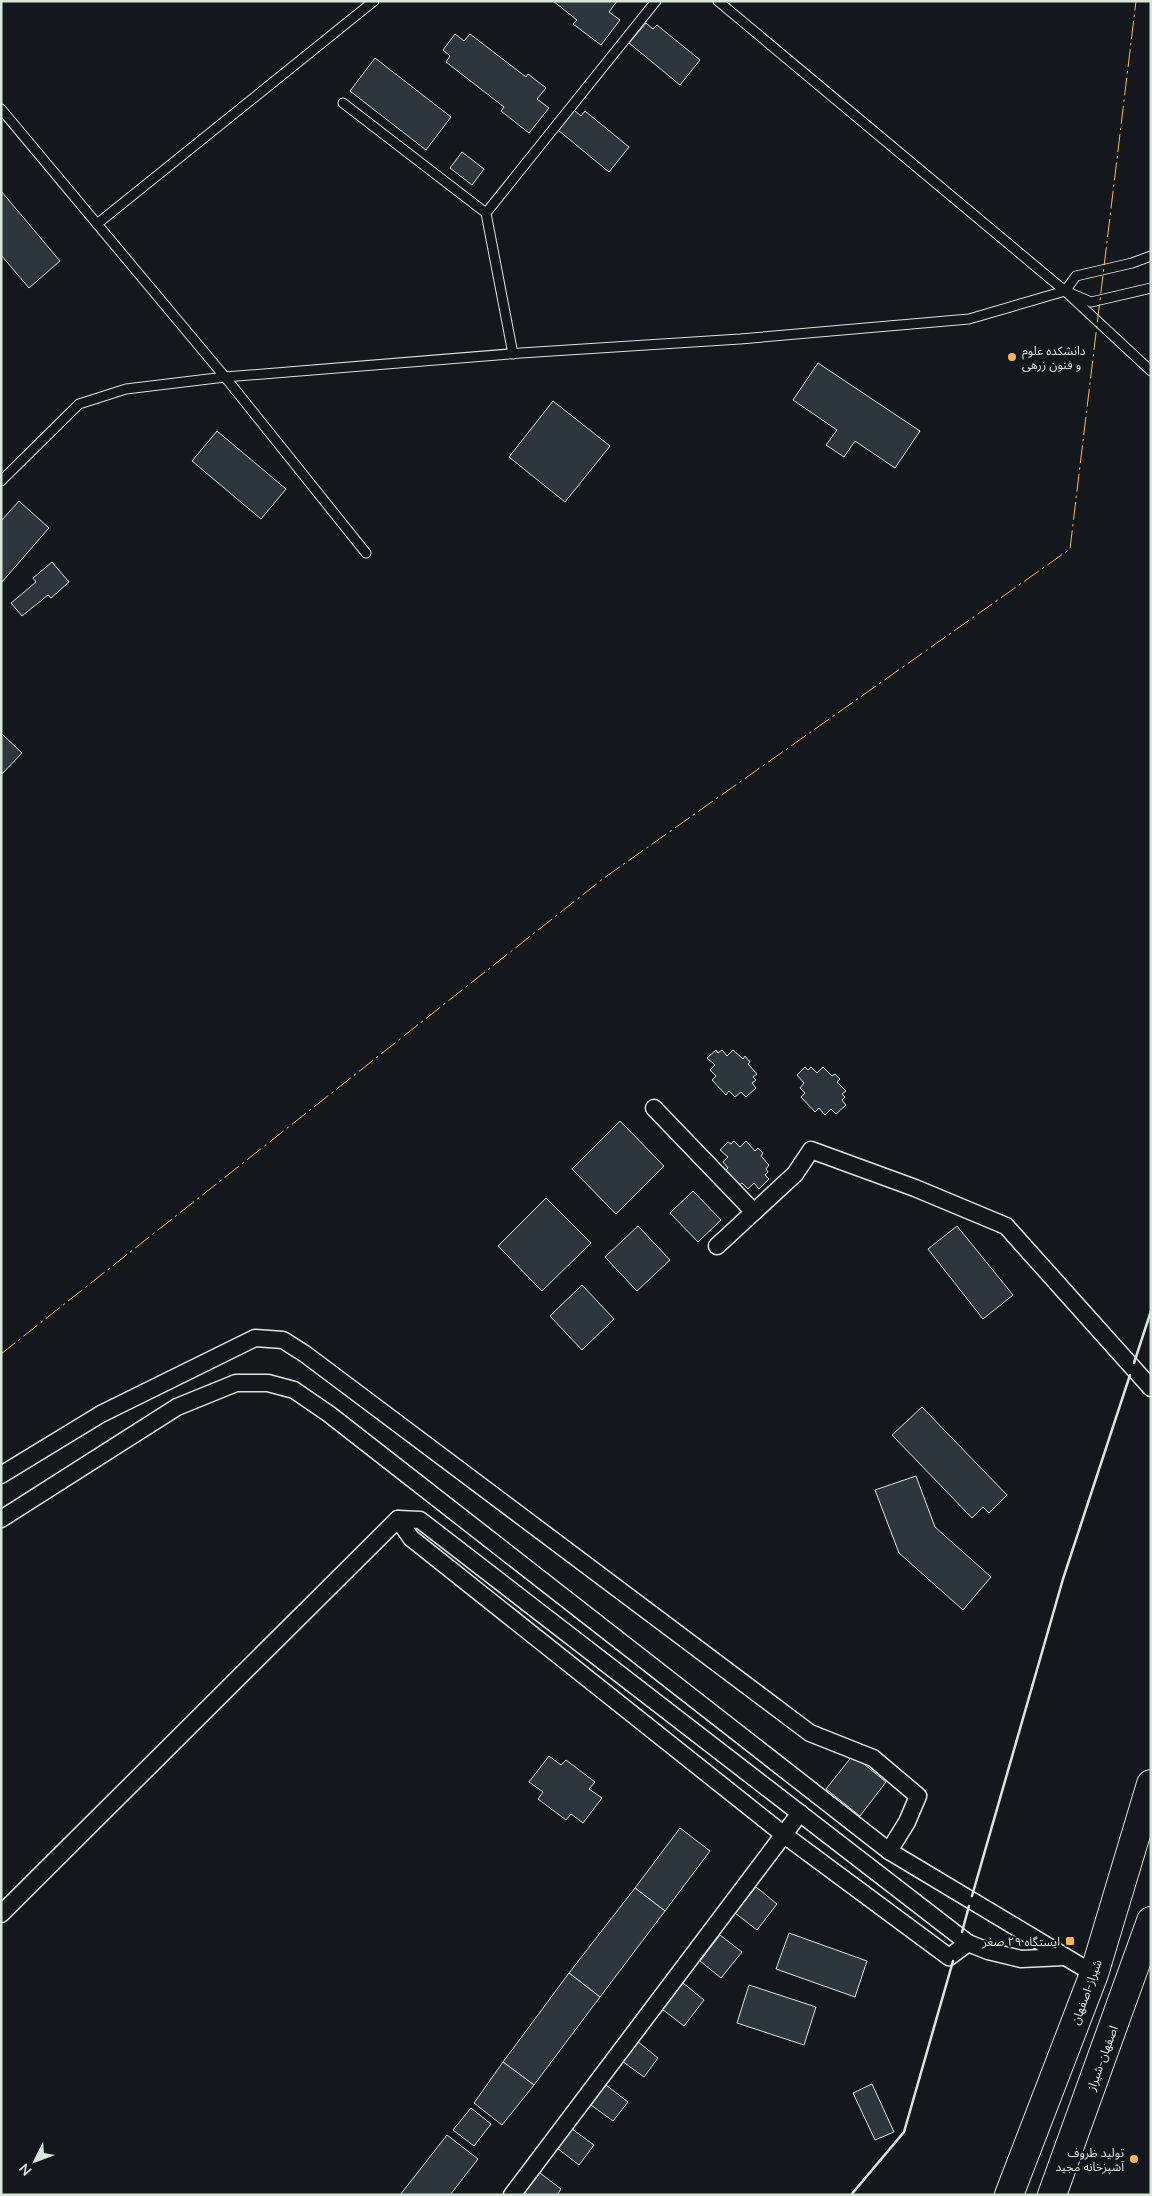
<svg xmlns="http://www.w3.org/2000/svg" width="1152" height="2196" viewBox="0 0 1152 2196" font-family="Mulish,'Noto Sans Arabic',sans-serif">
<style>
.building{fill:#2c363c;stroke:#d8e6dc}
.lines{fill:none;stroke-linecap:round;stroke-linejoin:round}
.service-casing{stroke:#d8e6dc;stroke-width:11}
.minor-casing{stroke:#d8e6dc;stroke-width:19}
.trunk-casing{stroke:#d8e6dc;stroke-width:30}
.service{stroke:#14181c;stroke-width:9}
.minor{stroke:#14181c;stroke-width:16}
.trunk{stroke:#14181c;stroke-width:28}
.wall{stroke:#d8e6dc;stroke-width:2.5}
.power{stroke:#ffb74d;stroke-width:1;stroke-dasharray:18 4 2.5 4;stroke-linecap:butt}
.poi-dot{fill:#ffb74d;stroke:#14181c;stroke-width:2}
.labels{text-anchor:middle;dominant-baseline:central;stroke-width:4;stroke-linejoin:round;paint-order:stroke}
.poi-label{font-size:12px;fill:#d8e6dc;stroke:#14181c;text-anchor:end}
.street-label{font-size:12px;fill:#d8e6dc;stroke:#14181c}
</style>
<rect width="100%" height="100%" fill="#14181c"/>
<g class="building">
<path d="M553,1H617L609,12L620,20L601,45L573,24L577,20Z"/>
<path d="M646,23L653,29L657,25L700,60L680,85L629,43Z"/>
<path d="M455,34L464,41L470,34L526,77L528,74L546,88L537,99L549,108L529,133L501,111L504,107L446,62L450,56L443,50Z"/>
<path d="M375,58L451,117L426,150L350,91Z"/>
<path d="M574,110L581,116L585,111L629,147L609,172L558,130Z"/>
<path d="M462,152L484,169L472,185L450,168Z"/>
<path d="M1,191L60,261L29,288L1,255Z"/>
<path d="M818,363L920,431L895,468L855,441L844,457L826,445L837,430L793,400Z"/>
<path d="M553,401L610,446L565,502L509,457Z"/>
<path d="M217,431L286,489L261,519L192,461Z"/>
<path d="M19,501L49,528L1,583V521Z"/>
<path d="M52,562L69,582L51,598L48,595L22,616L11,603L36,582L33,578Z"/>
<path d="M1,733L22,753L1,775Z"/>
<path d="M716,1050L718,1053L722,1050L727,1056L733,1050L743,1059L745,1056L750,1062L748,1064L757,1074L753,1077L756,1080L752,1083L756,1088L746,1097L741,1092L735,1097L729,1091L726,1095L712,1080L716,1076L710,1070L715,1065L707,1058Z"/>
<path d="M805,1067L808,1070L811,1067L817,1073L823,1067L832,1076L835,1074L840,1079L837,1082L846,1091L842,1094L845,1097L842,1100L846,1105L836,1114L831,1109L825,1115L819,1108L815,1112L801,1097L805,1093L800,1088L804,1083L797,1075Z"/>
<path d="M620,1121L664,1166L616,1214L572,1169Z"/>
<path d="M734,1141L740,1147L746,1141L755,1151L758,1148L763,1153L761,1156L769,1165L766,1169L768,1172L765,1175L769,1179L759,1189L754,1183L748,1189L742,1183L738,1186L724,1172L728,1168L723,1162L728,1157L720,1150L728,1142L731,1144Z"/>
<path d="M693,1191L721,1220L698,1242L670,1213Z"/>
<path d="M546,1198L591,1243L542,1291L498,1246Z"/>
<path d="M638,1226L670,1260L637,1291L605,1257Z"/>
<path d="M957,1226L1013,1295L983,1319L928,1249Z"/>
<path d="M582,1285L614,1319L582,1350L550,1316Z"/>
<path d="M922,1407L1007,1495L989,1513L983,1507L972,1518L892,1435Z"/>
<path d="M916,1476L935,1527L991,1577L963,1610L899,1553L875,1490Z"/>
<path d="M853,1755L886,1782L860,1816L826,1789Z"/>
<path d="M549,1756L561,1765L566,1760L595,1782L589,1789L602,1798L583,1823L571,1814L566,1820L538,1799L543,1792L529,1782Z"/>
<path d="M680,1828L710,1851L665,1911L635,1888Z"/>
<path d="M756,1887L777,1904L757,1930L735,1913Z"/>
<path d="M635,1888L665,1911L600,1997L569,1973Z"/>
<path d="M789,1933L867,1961L855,1997L776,1969Z"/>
<path d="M720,1935L742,1952L721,1978L700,1961Z"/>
<path d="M569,1973L600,1997L534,2085L503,2062Z"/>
<path d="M683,1983L704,2000L684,2026L662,2009Z"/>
<path d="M749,1985L816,2007L804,2045L737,2023Z"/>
<path d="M637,2041L658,2058L644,2077L622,2061Z"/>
<path d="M503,2062L534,2085L502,2125L474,2103Z"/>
<path d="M872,2084L894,2132L875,2140L853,2093Z"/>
<path d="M606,2085L628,2102L613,2121L591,2105Z"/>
<path d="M471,2108L491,2124L474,2146L453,2130Z"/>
<path d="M572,2129L594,2145L579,2165L557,2148Z"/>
<path d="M447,2135L478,2159L450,2195H400Z"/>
<path d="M540,2173L561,2189L557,2195H528L525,2192Z"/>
</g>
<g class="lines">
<g class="service-casing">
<g id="service">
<path d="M718,1L1065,291L1151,371"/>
<path d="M343,103L486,213"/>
<path d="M1,109L225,377L366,553"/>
<path d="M97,224L374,1"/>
<path d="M1070,293L1091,302L1151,288"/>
<path d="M513,354L486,213L656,1"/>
<path d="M1,481L79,404L126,389L225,377L521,353L740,339L969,319L1065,291L1076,276L1132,263L1151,256"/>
</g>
</g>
<g class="minor-casing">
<g id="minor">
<path d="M654,1108L754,1212"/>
<path d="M717,1246L795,1174L811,1150L915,1188L1006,1226L1151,1388"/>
<path d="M1,1475L101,1414L255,1338L283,1340L305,1354L810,1733L873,1758L918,1796L907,1822L889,1851"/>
<path d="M1,1519L177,1407L236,1383H268L294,1390L329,1414L889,1851L1094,1974"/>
<path d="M398,1519L411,1538L783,1834L949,1957L968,1943"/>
<path d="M1,1914L398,1519L420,1520L968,1943L988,1951L1021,1959L1064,1957"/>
<path d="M512,2195L800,1813"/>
</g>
</g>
<g class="trunk-casing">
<g id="trunk">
<path d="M1009,2195L1094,1974L1151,1784"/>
<path d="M1052,2195L1151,1921"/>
</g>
</g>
<use href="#service" class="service"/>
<use href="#minor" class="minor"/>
<use href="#trunk" class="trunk"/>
<g class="wall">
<path d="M1134,1363L1151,1311"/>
<path d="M972,1896L1063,1579L1130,1375"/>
<path d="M962,1932L969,1906"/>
<path d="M851,2195L904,2132L953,1961"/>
</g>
<path class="power" d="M1,1354L604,878L1070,549L1136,1"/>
</g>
<g class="poi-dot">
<circle cx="1012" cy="357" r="5"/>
<rect x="1065" y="1936" width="10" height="10" rx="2.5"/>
<circle cx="1134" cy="2159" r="5"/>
</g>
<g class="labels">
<g class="poi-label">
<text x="1022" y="350" text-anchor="start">دانشکده علوم<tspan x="1022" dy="14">و فنون زرهی</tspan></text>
<text x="1060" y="1941">ایستگاه ۲۹ صغر</text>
<text x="1124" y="2152">تولید ظروف<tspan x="1124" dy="14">آشپزخانه مجید</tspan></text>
</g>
<g class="street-label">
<text transform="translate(1086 1992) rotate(-70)">شیراز-اصفهان</text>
<text transform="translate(1102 2058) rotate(-70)">اصفهان-شیراز</text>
</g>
</g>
<rect width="1152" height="2196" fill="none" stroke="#d8e6dc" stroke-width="5"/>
<g transform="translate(35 2161) rotate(228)" stroke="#14181c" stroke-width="4" paint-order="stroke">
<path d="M0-4L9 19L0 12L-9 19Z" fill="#d8e6dc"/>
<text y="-8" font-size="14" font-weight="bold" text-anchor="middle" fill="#d8e6dc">N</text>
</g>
</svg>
